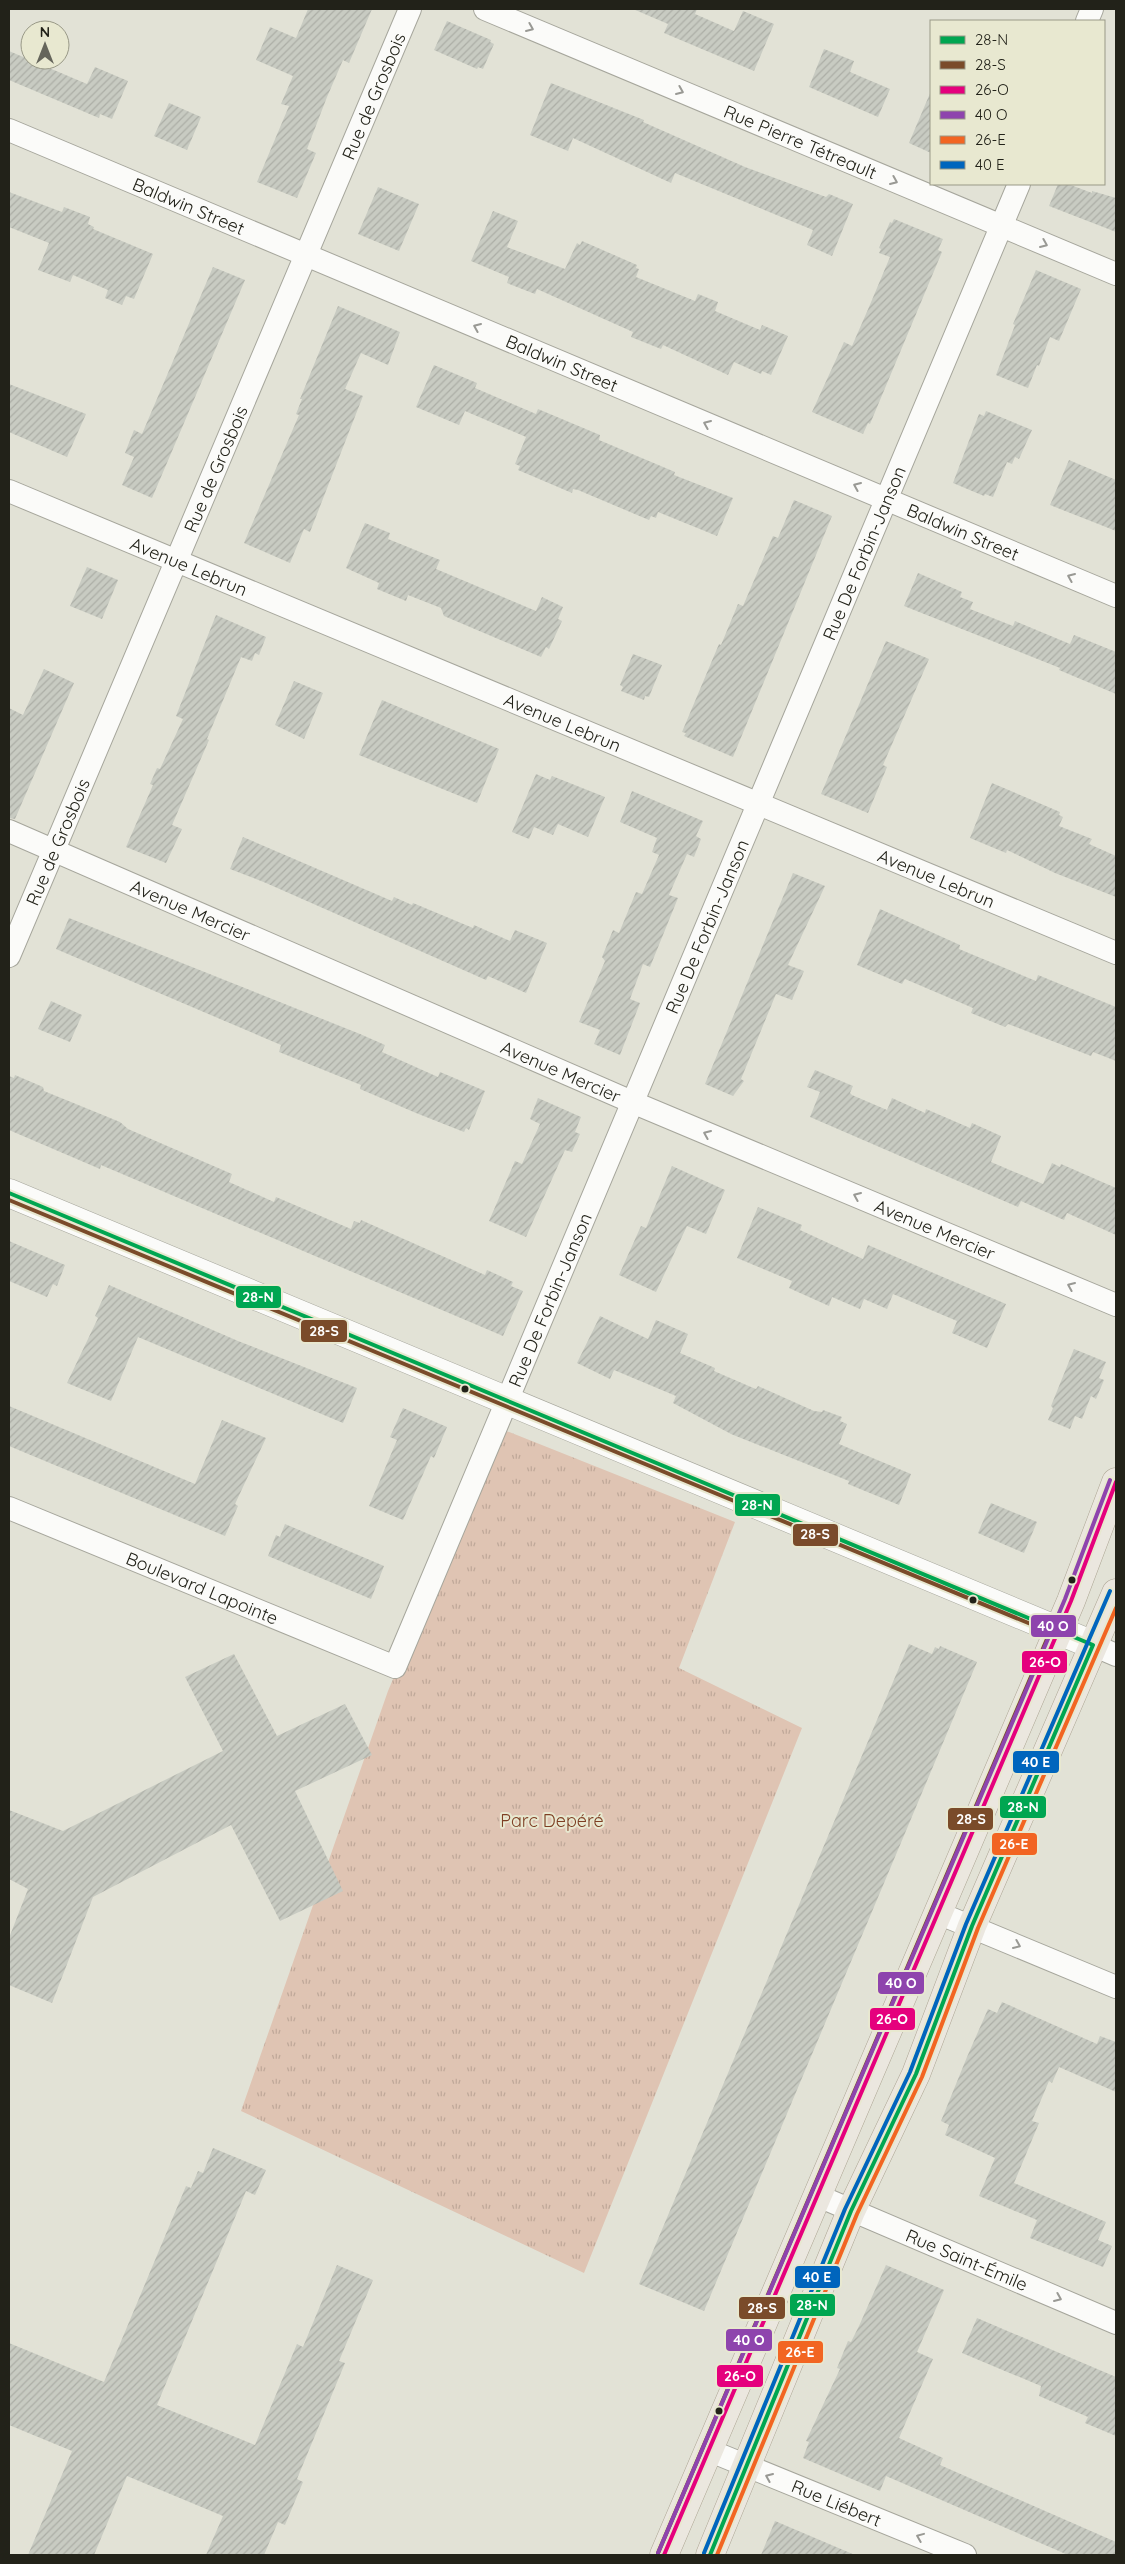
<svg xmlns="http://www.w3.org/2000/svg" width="1125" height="2564" viewBox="0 0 1125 2564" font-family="Quicksand,sans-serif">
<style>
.park{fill:url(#park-tufts)}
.building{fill:url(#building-hatch)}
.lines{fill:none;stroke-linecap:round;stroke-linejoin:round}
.minor-casing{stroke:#a6a69c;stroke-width:24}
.tertiary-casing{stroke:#a6a69c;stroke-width:29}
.primary-casing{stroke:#aca593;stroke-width:29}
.minor{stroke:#fbfbf9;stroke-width:22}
.tertiary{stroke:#fbfbf9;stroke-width:28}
.primary{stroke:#ebe7df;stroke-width:28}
.bus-1-casing{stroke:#e8e8d0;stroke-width:8}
.bus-2-casing{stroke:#e8e8d0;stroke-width:8}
.bus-3-casing{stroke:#e8e8d0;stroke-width:8}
.bus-4-casing{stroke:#e8e8d0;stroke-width:8}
.bus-5-casing{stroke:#e8e8d0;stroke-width:8}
.bus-6-casing{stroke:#e8e8d0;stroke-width:8}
.bus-1{stroke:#00a651;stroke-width:4}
.bus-2{stroke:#7a4b2a;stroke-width:4}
.bus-3{stroke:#e5007d;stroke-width:4}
.bus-4{stroke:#8e44ad;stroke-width:4}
.bus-5{stroke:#f26522;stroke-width:4}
.bus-6{stroke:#0065bd;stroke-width:4}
.oneway{stroke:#999994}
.bus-dot{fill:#222219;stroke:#e8e8d0;stroke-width:2}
.labels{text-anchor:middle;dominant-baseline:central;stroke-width:4;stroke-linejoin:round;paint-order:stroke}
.street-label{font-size:18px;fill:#222219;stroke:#e8e8d0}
.park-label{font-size:18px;fill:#7e3f23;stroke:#e8e8d0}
.line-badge{stroke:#e8e8d0;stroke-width:2}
.badge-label{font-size:14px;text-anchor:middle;font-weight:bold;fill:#fff}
</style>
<defs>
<pattern id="park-tufts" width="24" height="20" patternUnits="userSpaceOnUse" patternTransform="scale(1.25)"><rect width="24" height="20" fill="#dfc4b3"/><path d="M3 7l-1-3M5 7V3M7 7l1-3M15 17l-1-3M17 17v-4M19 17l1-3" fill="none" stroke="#bfa899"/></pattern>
<pattern id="building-hatch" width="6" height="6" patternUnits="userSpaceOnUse" patternTransform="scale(1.25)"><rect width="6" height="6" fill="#c8cbc2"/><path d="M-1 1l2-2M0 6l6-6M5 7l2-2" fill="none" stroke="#acaea6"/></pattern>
</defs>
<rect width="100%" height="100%" fill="#e2e2d6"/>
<path class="park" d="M499,1428L735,1522L679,1668L802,1728L584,2273L241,2111L388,1691Z"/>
<g class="building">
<path d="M308,9H372L349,63L343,60L327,97L307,149L316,153L297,198L257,182L289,106L281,104L293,76L256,60L270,27L296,38Z"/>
<path d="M633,9H697L695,14L734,31L743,11L774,24L754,71L664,33L668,24Z"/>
<path d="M447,21L491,40L490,42L494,44L483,69L478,67L477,69L434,50Z"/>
<path d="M824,49L854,61L850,72L890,89L878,117L809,87Z"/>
<path d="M9,51L87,84L95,67L128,81L112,119L100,114L99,118L9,80Z"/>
<path d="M551,83L644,120L643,122L745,167L826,197L829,194L853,204L832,256L807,245L813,230L675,173L671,183L573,138L568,151L530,135Z"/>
<path d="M931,91V153L909,143Z"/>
<path d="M169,103L201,117L187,150L154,136Z"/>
<path d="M1058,184H1068L1092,193V191L1116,198V232L1049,206Z"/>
<path d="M378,187L419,204L399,251L358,234Z"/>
<path d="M9,192L62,212L64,207L90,217L88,224L94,227L93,229L153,254L134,299L126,296L122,305L105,298L108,290L73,275L70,282L38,270L49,243L9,227Z"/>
<path d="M493,211L518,221L507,247L565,269L577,243L580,245L582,241L637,265L636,268L639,269L636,277L695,301L698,294L718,302L715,311L760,330L762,325L788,336L771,375L762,371L761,374L734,362L728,375L663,345L661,349L631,337L633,332L537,289L535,294L507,283L509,277L471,261Z"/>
<path d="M894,219L943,239L938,250L942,252L870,424L868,423L863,434L812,412L844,342L852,346L869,307L890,257L879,253L881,249L879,248L890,222L892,223Z"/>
<path d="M213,267L245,280L152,498L122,485L134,457L125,453L134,430L142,434Z"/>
<path d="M1036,270L1081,289L1059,341L1050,337L1039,366L1037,365L1028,388L996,375L1015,325L1013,324Z"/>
<path d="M338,306L400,332L388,365L361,353L345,389L363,396L310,532L304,529L290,563L244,543L299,415L296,414L302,399H300Z"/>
<path d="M434,365L477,383L475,388L536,414L538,409L600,435L599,440L675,472L674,475L733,498L717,536L658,512L656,518L651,516L649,520L578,490L573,489L572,493L518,470L520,466L515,464L526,437L465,411L459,425L416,407Z"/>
<path d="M9,384L86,414L67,457L9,432Z"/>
<path d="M986,411L1032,430L1019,459L1015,457L1012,464L1007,462L993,497L985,494L984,496L953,483L979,414L984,416Z"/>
<path d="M1069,460L1116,480V531L1050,505Z"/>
<path d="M794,500L832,516L733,757L684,736L686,733L682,732L719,644L721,645L738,604L743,606L773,536L778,538Z"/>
<path d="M365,523L390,533L388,539L440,560L436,569L536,611L542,597L563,607L558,619L562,621L549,649L546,647L541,657L444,616L441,608L408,595L406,601L377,589L379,583L346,568Z"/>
<path d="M87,567L118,580L102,619L70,606Z"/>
<path d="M918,573L962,592L960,597L973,602L970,609L1013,626L1015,621L1070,644L1074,635L1116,652V694L1059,670L1060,668L904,606Z"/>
<path d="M216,615L266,637L259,655L255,653L252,661L241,657L207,739L209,740L172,825L182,829L166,863L126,847L153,785L150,784L157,768L160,769L183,719L176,716Z"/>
<path d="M886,641L929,659L883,765L887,767L868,813L821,794Z"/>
<path d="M633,654L662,665L649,697L645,696L644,700L621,691L623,687L620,685Z"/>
<path d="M44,669L74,683L15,819L9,818V708L23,715Z"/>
<path d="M294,681L323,693L304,739L275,725Z"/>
<path d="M382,700L499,749L477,803L359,755Z"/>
<path d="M536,774L550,780L552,776L605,797L588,837L558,824L553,835L534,827L529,839L512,832Z"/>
<path d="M992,783L1060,812L1059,815L1063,817L1059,826L1092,839L1089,844L1116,856V897L1055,873L1007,850L1006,853L970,838Z"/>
<path d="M632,791L703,821L696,836L701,839L694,857L687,854L669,895L678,898L650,967L643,964L630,999L640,1003L620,1055L594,1044L600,1030L579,1022L605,961L602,957L613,930L619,933L636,892L642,894L659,855L652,852L657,838L620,822Z"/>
<path d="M243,837L392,901L394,897L412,905L413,903L473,928L474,925L510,941L515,930L547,943L526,993L488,976L486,980L266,883L230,869Z"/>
<path d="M793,873L825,886L788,965L804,971L792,1000L776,994L741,1079L744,1081L733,1096L705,1084Z"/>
<path d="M880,909L960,945L959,949L1036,981L1038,975L1116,1007V1061L1093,1052L1091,1056L1008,1024L1005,1027L971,1013L973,1008L905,979L902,984L857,965Z"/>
<path d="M69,918L360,1034L385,1045L382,1052L438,1077L440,1072L485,1091L469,1130L466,1128L464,1132L416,1113L360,1089L361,1085L279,1052L281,1045L56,949Z"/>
<path d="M51,1001L82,1015L70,1042L38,1029Z"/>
<path d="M815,1070L853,1086L850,1093L852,1095L887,1110L892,1098L925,1113L926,1109L970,1128L972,1123L1001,1136L991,1162L1043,1184L1052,1163L1060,1167L1061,1164L1116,1188V1235L1067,1213L1064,1220L1021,1201L1018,1207L810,1117L820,1092L807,1087Z"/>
<path d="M15,1075L43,1087L44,1091L120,1122L128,1129L232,1174L229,1182L274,1202L276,1197L351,1229L354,1221L360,1223L361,1220L485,1275L487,1270L513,1282L511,1286L523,1291L503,1336L101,1165L100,1169L9,1130V1076L14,1078Z"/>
<path d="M538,1098L581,1117L575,1132L580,1134L572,1152L565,1150L526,1237L489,1221L515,1161L522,1164L540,1124L530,1119Z"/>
<path d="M672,1166L725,1190L706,1234L687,1226L656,1292L619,1275L641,1226L646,1228Z"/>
<path d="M758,1207L802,1225L800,1230L863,1259L868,1245L1006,1304L987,1348L952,1333L957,1321L893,1294L887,1309L864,1299L860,1309L832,1297L829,1306L789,1288L792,1281L737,1258Z"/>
<path d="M9,1241L65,1265L57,1286L53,1284L47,1297L9,1281Z"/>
<path d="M109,1285L238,1341L357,1388L343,1423L138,1337L111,1401L67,1383L98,1318L95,1316Z"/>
<path d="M600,1316L648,1339L656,1320L688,1334L680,1353L715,1368L714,1371L751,1387L756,1389L758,1386L814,1411L822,1412L823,1410L842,1417L840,1421L847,1424L839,1444L911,1474L899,1505L848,1484L849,1481L731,1434L673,1403L676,1396L614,1370L610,1379L577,1363Z"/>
<path d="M1074,1349L1106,1362L1099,1378L1104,1380L1096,1399L1091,1396L1082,1419L1075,1416L1070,1429L1048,1420L1053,1408L1051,1406Z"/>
<path d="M9,1406L195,1484L222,1420L266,1438L235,1504L238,1506L225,1536L9,1446Z"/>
<path d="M403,1408L447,1427L434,1458L431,1456L403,1520L369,1506L397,1440L390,1437Z"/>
<path d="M991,1503L1037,1522L1024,1553L978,1533Z"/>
<path d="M285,1524L384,1566L371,1599L268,1556L276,1535L280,1537Z"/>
<path d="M909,1644L932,1654L935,1647L939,1649L940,1646L977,1662L704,2311L639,2284Z"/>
<path d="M234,1654L277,1736L345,1704L372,1755L295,1791L343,1891L280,1921L231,1825L93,1897L52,2003L9,1985V1938L28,1889L9,1879V1810L63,1831L223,1751L185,1677Z"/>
<path d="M1002,2002L1097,2044L1100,2036L1116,2042V2092L1059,2067L1052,2083L1049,2081L1032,2121L1039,2123L1014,2183L1106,2222L1098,2240L1112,2246L1103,2267L1030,2238L1037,2220L979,2196L995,2158L945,2135L949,2125L941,2121L967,2057L988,2009L997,2013Z"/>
<path d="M213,2148L266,2170L255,2195L246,2191L157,2405L255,2445L297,2344L303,2347L337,2265L373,2280L339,2361L345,2363L297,2479L303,2482L285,2525L278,2522L264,2555H206L223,2516L127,2476L94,2555H28L72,2451L9,2425V2343L104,2382L186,2186L191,2188L198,2171L203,2173Z"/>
<path d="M886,2265L944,2290L917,2352L933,2359L899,2438L943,2458L940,2465L1116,2542V2555H1068L886,2476L880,2491L803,2458L809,2442L806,2441L840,2369L837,2368L848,2341L851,2342L859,2326Z"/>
<path d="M977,2318L1116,2377V2436L1085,2423L1088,2417L1039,2396L1041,2386L962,2353Z"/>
<path d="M775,2521L855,2555H761Z"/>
</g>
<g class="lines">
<g class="minor-casing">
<g id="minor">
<path id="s1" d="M485,9L1116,274"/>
<path d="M1087,21L1092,9"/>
<path id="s2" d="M9,130L1116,596"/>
<path id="s3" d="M9,491L1116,953"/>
<path id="s4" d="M9,831L632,1102L1116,1305"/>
<path id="s5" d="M9,956L410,9"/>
<path id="s6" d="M9,1508L395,1667L1019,184"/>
<path d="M1093,1645L1116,1655"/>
<path d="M938,1913L1116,1987"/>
<path id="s7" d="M816,2195L1116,2323"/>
<path id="s8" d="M708,2450L965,2555"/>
</g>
</g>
<g class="tertiary-casing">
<path id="tertiary" d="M9,1193L1093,1645"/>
</g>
<g class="primary-casing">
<g id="primary">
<path d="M664,2555L1071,1601L1116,1482"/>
<path d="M710,2555L851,2211L916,2074L972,1926L1116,1593"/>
</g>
</g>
<use href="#minor" class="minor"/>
<use href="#tertiary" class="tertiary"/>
<use href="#primary" class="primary"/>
<g class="bus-1-casing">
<path id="bus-1" d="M9,1193L1093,1645L972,1926L916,2074L851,2211L710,2555"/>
</g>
<g class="bus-2-casing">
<path id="bus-2" d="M9,1200L1050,1632L658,2553"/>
</g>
<g class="bus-3-casing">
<path id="bus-3" d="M664,2555L1071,1601L1116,1482"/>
</g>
<g class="bus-4-casing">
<path id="bus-4" d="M658,2553L1065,1599L1110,1480"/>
</g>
<g class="bus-5-casing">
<path id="bus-5" d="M717,2555L857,2214L922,2077L978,1928L1116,1608"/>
</g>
<g class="bus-6-casing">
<path id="bus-6" d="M704,2553L845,2209L910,2072L966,1924L1110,1591"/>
</g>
<use href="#bus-1" class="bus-1"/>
<use href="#bus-2" class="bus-2"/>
<use href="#bus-3" class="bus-3"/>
<use href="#bus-4" class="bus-4"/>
<use href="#bus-5" class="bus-5"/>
<use href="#bus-6" class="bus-6"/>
</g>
<defs><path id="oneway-chevron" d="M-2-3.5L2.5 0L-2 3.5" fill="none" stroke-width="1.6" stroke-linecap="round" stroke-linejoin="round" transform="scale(1.25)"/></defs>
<g class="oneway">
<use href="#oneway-chevron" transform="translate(530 28) rotate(23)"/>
<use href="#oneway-chevron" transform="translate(680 91) rotate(23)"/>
<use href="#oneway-chevron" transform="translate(894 181) rotate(23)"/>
<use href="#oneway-chevron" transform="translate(1044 244) rotate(23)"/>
<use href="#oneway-chevron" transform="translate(477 327) rotate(-157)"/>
<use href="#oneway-chevron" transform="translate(707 424) rotate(-157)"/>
<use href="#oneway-chevron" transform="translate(857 486) rotate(-157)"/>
<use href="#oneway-chevron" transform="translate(1071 577) rotate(-157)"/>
<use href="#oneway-chevron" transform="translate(707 1134) rotate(-157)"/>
<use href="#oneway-chevron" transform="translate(857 1196) rotate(-157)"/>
<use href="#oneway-chevron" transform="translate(1071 1286) rotate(-157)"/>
<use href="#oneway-chevron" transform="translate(1017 1945) rotate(23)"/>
<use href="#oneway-chevron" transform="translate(1058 2298) rotate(23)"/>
<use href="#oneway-chevron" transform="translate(769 2477) rotate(-157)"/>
<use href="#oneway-chevron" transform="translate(920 2537) rotate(-158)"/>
</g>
<g class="bus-dot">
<circle cx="465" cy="1389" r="4.5"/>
<circle cx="1072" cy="1580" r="4.5"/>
<circle cx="973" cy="1600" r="4.5"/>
<circle cx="719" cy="2411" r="4.5"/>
</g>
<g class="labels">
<g class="street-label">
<text stroke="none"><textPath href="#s5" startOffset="934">Rue de Grosbois</textPath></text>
<text stroke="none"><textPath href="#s1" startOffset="342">Rue Pierre Tétreault</textPath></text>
<text stroke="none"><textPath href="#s2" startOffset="195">Baldwin Street</textPath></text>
<text stroke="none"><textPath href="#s2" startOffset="600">Baldwin Street</textPath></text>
<text stroke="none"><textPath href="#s5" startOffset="529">Rue de Grosbois</textPath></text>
<text stroke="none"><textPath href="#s2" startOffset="1035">Baldwin Street</textPath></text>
<text stroke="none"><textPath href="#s6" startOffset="1626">Rue De Forbin-Janson</textPath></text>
<text stroke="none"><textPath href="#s3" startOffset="195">Avenue Lebrun</textPath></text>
<text stroke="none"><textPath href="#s3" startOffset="600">Avenue Lebrun</textPath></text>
<text stroke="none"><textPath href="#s5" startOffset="124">Rue de Grosbois</textPath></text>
<text stroke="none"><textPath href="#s3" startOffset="1005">Avenue Lebrun</textPath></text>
<text stroke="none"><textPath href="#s4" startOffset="198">Avenue Mercier</textPath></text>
<text stroke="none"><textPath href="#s6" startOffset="1221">Rue De Forbin-Janson</textPath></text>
<text stroke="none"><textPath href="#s4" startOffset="602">Avenue Mercier</textPath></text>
<text stroke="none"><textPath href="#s4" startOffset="1008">Avenue Mercier</textPath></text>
<text stroke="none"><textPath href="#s6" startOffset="816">Rue De Forbin-Janson</textPath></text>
<text stroke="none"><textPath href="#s6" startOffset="209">Boulevard Lapointe</textPath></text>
<text stroke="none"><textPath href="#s7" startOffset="164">Rue Saint-Émile</textPath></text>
<text stroke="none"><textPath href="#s8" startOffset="139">Rue Liébert</textPath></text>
</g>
<g class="park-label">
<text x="552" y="1820">Parc Depéré</text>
</g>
</g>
<g class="line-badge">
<rect x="235" y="1285" width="47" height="24" rx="5" fill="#00a651"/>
<rect x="300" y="1319" width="48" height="24" rx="5" fill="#7a4b2a"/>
<rect x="734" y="1493" width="47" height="24" rx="5" fill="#00a651"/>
<rect x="792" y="1523" width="47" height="24" rx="5" fill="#7a4b2a"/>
<rect x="1030" y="1614" width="47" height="24" rx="5" fill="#8e44ad"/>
<rect x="1021" y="1650" width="47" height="24" rx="5" fill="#e5007d"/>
<rect x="1012" y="1750" width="48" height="24" rx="5" fill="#0065bd"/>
<rect x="999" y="1795" width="48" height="24" rx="5" fill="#00a651"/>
<rect x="947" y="1807" width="47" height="24" rx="5" fill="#7a4b2a"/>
<rect x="991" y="1832" width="47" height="24" rx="5" fill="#f26522"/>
<rect x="877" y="1971" width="48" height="24" rx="5" fill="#8e44ad"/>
<rect x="869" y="2007" width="47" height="24" rx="5" fill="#e5007d"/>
<rect x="794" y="2265" width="47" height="24" rx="5" fill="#0065bd"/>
<rect x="789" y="2293" width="47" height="24" rx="5" fill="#00a651"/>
<rect x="738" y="2296" width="48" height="24" rx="5" fill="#7a4b2a"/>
<rect x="725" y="2328" width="48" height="24" rx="5" fill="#8e44ad"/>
<rect x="777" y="2340" width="47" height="24" rx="5" fill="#f26522"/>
<rect x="716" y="2364" width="48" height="24" rx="5" fill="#e5007d"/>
</g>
<g class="badge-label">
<text x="258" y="1302">28-N</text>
<text x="324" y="1336">28-S</text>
<text x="757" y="1510">28-N</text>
<text x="815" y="1539">28-S</text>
<text x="1053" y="1631">40 O</text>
<text x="1045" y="1667">26-O</text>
<text x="1036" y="1767">40 E</text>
<text x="1023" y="1812">28-N</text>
<text x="971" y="1824">28-S</text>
<text x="1014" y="1849">26-E</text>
<text x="901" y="1988">40 O</text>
<text x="892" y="2024">26-O</text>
<text x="817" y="2282">40 E</text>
<text x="812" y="2310">28-N</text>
<text x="762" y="2313">28-S</text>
<text x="749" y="2345">40 O</text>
<text x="800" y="2357">26-E</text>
<text x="740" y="2381">26-O</text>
</g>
<rect width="1125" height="2564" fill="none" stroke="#222219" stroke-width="20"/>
<rect x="930" y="20" width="175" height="165" fill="#e8e8d0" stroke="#999987"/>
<rect x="940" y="36" width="25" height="8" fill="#00a651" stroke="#999987"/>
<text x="975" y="45" font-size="15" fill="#222219">28-N</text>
<rect x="940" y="61" width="25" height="8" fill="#7a4b2a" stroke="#999987"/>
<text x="975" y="70" font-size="15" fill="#222219">28-S</text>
<rect x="940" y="86" width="25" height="8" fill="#e5007d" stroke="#999987"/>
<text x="975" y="95" font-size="15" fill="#222219">26-O</text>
<rect x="940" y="111" width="25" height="8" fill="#8e44ad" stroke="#999987"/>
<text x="975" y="120" font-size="15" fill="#222219">40 O</text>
<rect x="940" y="136" width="25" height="8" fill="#f26522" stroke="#999987"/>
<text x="975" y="145" font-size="15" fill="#222219">26-E</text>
<rect x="940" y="161" width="25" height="8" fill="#0065bd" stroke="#999987"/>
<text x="975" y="170" font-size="15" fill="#222219">40 E</text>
<g transform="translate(45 45)"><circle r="24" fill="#e8e8d0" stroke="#999987"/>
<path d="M0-4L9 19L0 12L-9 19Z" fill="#65655b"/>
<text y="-8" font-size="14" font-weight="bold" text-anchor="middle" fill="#222219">N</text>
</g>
</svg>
